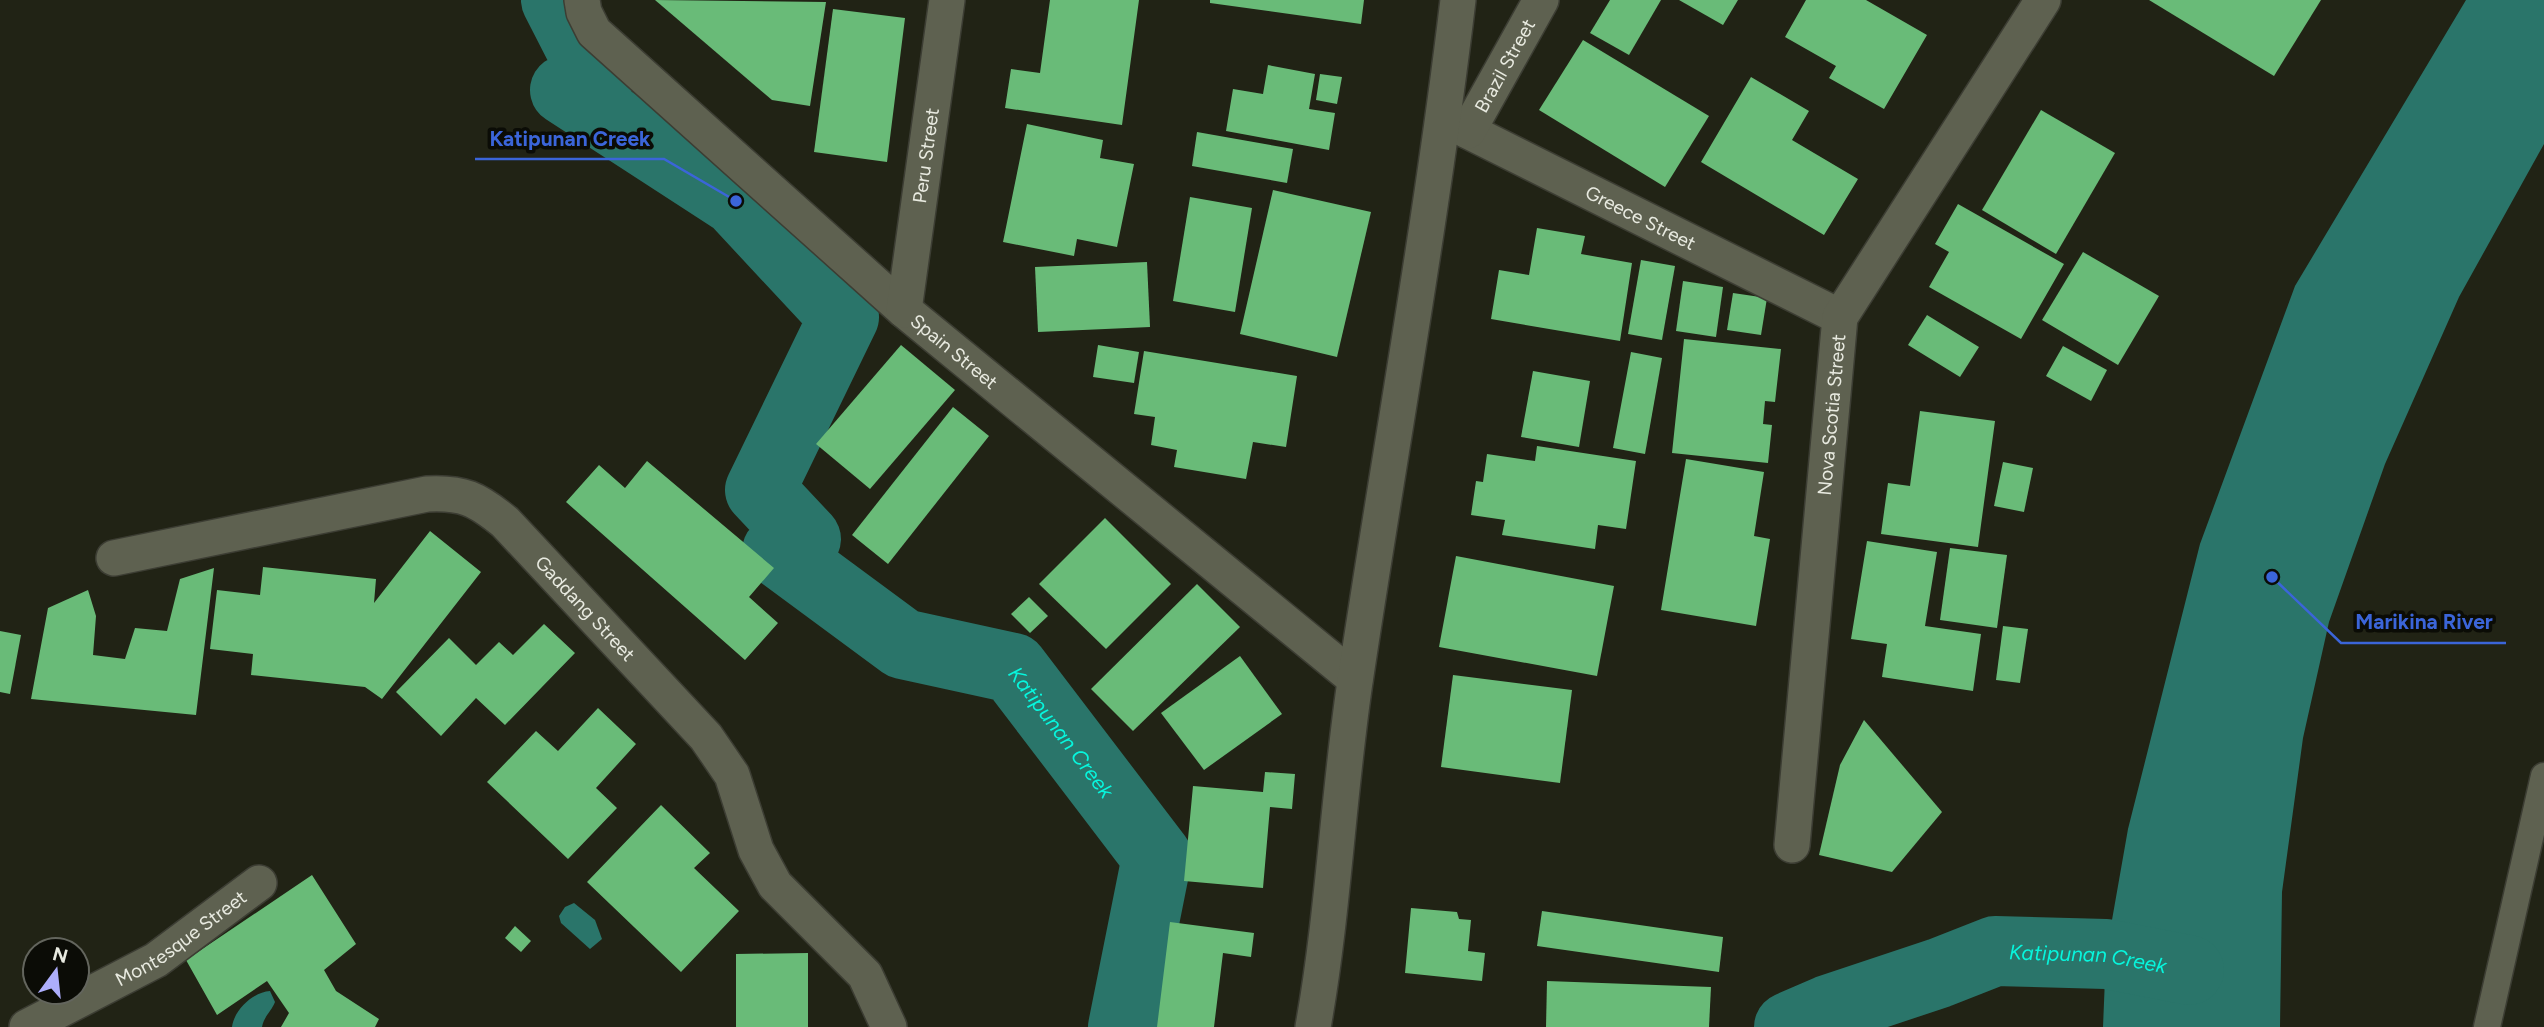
<svg xmlns="http://www.w3.org/2000/svg" width="2544" height="1027" viewBox="0 0 2544 1027" font-family="Figtree,sans-serif">
<style>
.water{fill:#2a756a}
.lines{fill:none;stroke-linecap:round;stroke-linejoin:round}
.river{stroke:#2a756a;stroke-width:70}
.building{fill:#69bb78}
.pedestrian-casing{stroke:#3c3d33;stroke-width:29}
.minor-casing{stroke:#3c3d33;stroke-width:38}
.pedestrian{stroke:#5e6150;stroke-width:26}
.minor{stroke:#5e6150;stroke-width:35}
.labels{text-anchor:middle;dominant-baseline:central;stroke-width:7;stroke-linejoin:round;paint-order:stroke}
.street-label{font-size:19px;fill:#e8eae0;stroke:#0b0c06}
.water-label{font-size:21px;font-style:italic;fill:#07f6dd;stroke:#0b0c06}
.leader{fill:none;stroke:#3b65d9;stroke-width:2.5}
.callout-dot{fill:#3b65d9;stroke:#0b0c06;stroke-width:2.5}
.callout-label{font-size:21px;text-anchor:middle;font-weight:bold;fill:#3b65d9;stroke:#0b0c06;stroke-width:7;stroke-linejoin:round;paint-order:stroke}
</style>
<rect width="100%" height="100%" fill="#212315"/>
<g class="water">
<path d="M2466,0H2544V144L2459,297L2385,464L2329,622L2303,738L2282,892L2280,1027H2103L2106,954L2128,829L2200,544L2295,286Z"/>
<path d="M574,903L595,920L602,939L590,949L561,923L559,916L565,907Z"/>
<path d="M270,991L275,1002C271,1012 264,1016 262,1027H232C234,1010 253,992 270,991Z"/>
</g>
<g class="lines">
<g class="river">
<path id="s1" d="M556,0L598,82L565,90L736,201L844,317L760,490L806,539L777,551L903,644L1013,668L1157,857L1123,1027"/>
<path id="s2" d="M1789,1027L1828,1010L1939,973L1995,951L2106,954L2189,970"/>
</g>
</g>
<g class="building">
<path d="M655,0L826,2L810,106L772,100Z"/>
<path d="M1050,0H1139L1122,125L1005,108L1011,69L1040,73Z"/>
<path d="M1210,0H1364L1361,24L1210,3Z"/>
<path d="M1610,0H1661L1629,55L1590,33Z"/>
<path d="M1679,0H1738L1723,25Z"/>
<path d="M1806,0H1866L1927,35L1884,109L1829,78L1836,66L1785,37Z"/>
<path d="M2149,0H2321L2274,76Z"/>
<path d="M833,9L905,18L887,162L814,152Z"/>
<path d="M1583,40L1709,116L1665,187L1539,110Z"/>
<path d="M1268,65L1315,74L1309,109L1335,113L1329,150L1226,131L1233,89L1263,94Z"/>
<path d="M1320,74L1342,77L1337,104L1316,100Z"/>
<path d="M1751,77L1809,111L1792,140L1858,179L1824,235L1701,162Z"/>
<path d="M2041,110L2115,153L2056,254L1982,210Z"/>
<path d="M1027,124L1103,140L1100,158L1134,164L1117,247L1077,239L1074,256L1003,242Z"/>
<path d="M1197,132L1293,149L1287,183L1192,166Z"/>
<path d="M1273,190L1371,212L1337,357L1240,334Z"/>
<path d="M1190,197L1252,208L1235,312L1173,301Z"/>
<path d="M1958,204L2064,264L2021,339L1929,287L1949,252L1935,244Z"/>
<path d="M1537,228L1585,236L1581,254L1632,263L1620,341L1491,319L1499,270L1529,275Z"/>
<path d="M2083,252L2159,296L2118,365L2042,320Z"/>
<path d="M1641,260L1675,266L1662,340L1628,334Z"/>
<path d="M1147,262L1150,327L1038,332L1035,267Z"/>
<path d="M1683,281L1723,287L1716,337L1676,331Z"/>
<path d="M1733,293L1767,298L1761,335L1727,330Z"/>
<path d="M1927,315L1979,347L1960,377L1908,345Z"/>
<path d="M1684,339L1781,349L1775,402L1765,401L1763,424L1772,425L1768,463L1672,453Z"/>
<path d="M901,345L955,390L870,489L816,444Z"/>
<path d="M1098,345L1139,352L1134,383L1093,377Z"/>
<path d="M2063,346L2107,370L2091,401L2046,376Z"/>
<path d="M1144,351L1297,376L1286,447L1253,442L1246,479L1174,467L1177,450L1151,445L1155,417L1134,414Z"/>
<path d="M1631,352L1662,358L1645,454L1613,448Z"/>
<path d="M1533,371L1590,381L1579,447L1521,437Z"/>
<path d="M953,407L989,436L888,564L852,535Z"/>
<path d="M1920,411L1995,421L1978,547L1881,534L1888,483L1910,486Z"/>
<path d="M1537,446L1636,461L1626,529L1598,525L1595,549L1502,535L1505,520L1471,515L1476,481L1483,482L1487,454L1535,461Z"/>
<path d="M1686,459L1764,472L1754,536L1770,539L1756,626L1661,610Z"/>
<path d="M647,461L774,568L749,597L778,623L745,660L566,502L599,465L625,488Z"/>
<path d="M2003,462L2033,468L2024,512L1994,506Z"/>
<path d="M1105,518L1171,584L1106,649L1039,584Z"/>
<path d="M430,531L481,572L382,699L365,687L251,675L253,654L210,649L217,590L260,595L263,567L376,579L374,603Z"/>
<path d="M1867,541L1937,552L1925,626L1981,634L1973,691L1882,677L1887,644L1851,639Z"/>
<path d="M1950,548L2007,555L1997,628L1940,620Z"/>
<path d="M1456,556L1614,586L1597,676L1439,647Z"/>
<path d="M214,568L196,715L31,699L48,608L88,590L96,616L93,655L125,659L135,628L167,631L180,579Z"/>
<path d="M1197,584L1240,627L1133,731L1091,689Z"/>
<path d="M1029,597L1048,616L1030,633L1011,614Z"/>
<path d="M544,624L575,653L505,725L476,698L441,736L396,692L449,638L476,665L499,642L513,655Z"/>
<path d="M2003,626L2028,629L2020,683L1996,680Z"/>
<path d="M0,631L21,635L10,694L0,692Z"/>
<path d="M1240,656L1282,714L1204,770L1161,713Z"/>
<path d="M1453,675L1572,690L1560,783L1441,767Z"/>
<path d="M598,708L636,744L596,788L617,808L568,859L487,782L536,731L558,751Z"/>
<path d="M1864,720L1942,812L1892,872L1819,855L1840,765Z"/>
<path d="M1265,772L1295,774L1292,809L1270,807L1263,888L1184,881L1193,786L1263,792Z"/>
<path d="M661,805L710,853L694,868L739,911L681,972L587,882Z"/>
<path d="M312,875L356,944L324,970L336,991L379,1019L375,1027H281L289,1013L267,981L217,1015L186,960Z"/>
<path d="M1411,908L1457,912L1459,919L1471,920L1468,951L1485,953L1482,981L1405,973Z"/>
<path d="M1542,911L1723,937L1719,972L1537,946Z"/>
<path d="M1170,922L1254,933L1251,957L1223,953L1214,1027H1157Z"/>
<path d="M515,926L531,941L521,952L505,938Z"/>
<path d="M808,953V1027H736V954Z"/>
<path d="M1547,981L1711,987L1709,1027H1546Z"/>
</g>
<g class="lines">
<g class="pedestrian-casing">
<path id="pedestrian" d="M2487,1027L2544,776"/>
</g>
<g class="minor-casing">
<g id="minor">
<path id="s3" d="M582,0L584,12L594,32L904,310L1355,679"/>
<path id="s4" d="M1444,119L1840,317"/>
<path id="s5" d="M1468,131L1541,0"/>
<path id="s6" d="M904,310L947,0"/>
<path id="s7" d="M114,558L427,494C463,492 477,499 505,522L706,737L732,775L756,850L775,885L865,975L889,1027"/>
<path id="s8" d="M1792,845L1840,317L2043,0"/>
<path id="s9" d="M27,1027L156,960L259,883"/>
<path d="M1313,1027C1334,911 1338,792 1356,675C1390,450 1431,226 1458,0"/>
</g>
</g>
<use href="#pedestrian" class="pedestrian"/>
<use href="#minor" class="minor"/>
</g>
<g class="labels">
<g class="street-label">
<text stroke="none"><textPath href="#s5" startOffset="75">Brazil Street</textPath></text>
<text stroke="none"><textPath href="#s6" startOffset="156">Peru Street</textPath></text>
<text stroke="none"><textPath href="#s4" startOffset="220">Greece Street</textPath></text>
<text stroke="none"><textPath href="#s3" startOffset="516">Spain Street</textPath></text>
<text stroke="none"><textPath href="#s8" startOffset="432">Nova Scotia Street</textPath></text>
<text stroke="none"><textPath href="#s7" startOffset="523">Gaddang Street</textPath></text>
<text stroke="none"><textPath href="#s9" startOffset="178">Montesque Street</textPath></text>
</g>
<g class="water-label">
<text stroke="none"><textPath href="#s1" startOffset="1129">Katipunan Creek</textPath></text>
<text stroke="none"><textPath href="#s2" startOffset="313">Katipunan Creek</textPath></text>
</g>
</g>
<path class="leader" d="M736 201L664 159H475M2272 577L2341 643H2506"/>
<g class="callout-dot">
<circle cx="736" cy="201" r="7"/>
<circle cx="2272" cy="577" r="7"/>
</g>
<g class="callout-label">
<text x="570" y="146">Katipunan Creek</text>
<text x="2424" y="629">Marikina River</text>
</g>
<g transform="translate(56 971) rotate(15)"><circle r="33" fill="#0b0c06" stroke="#63655d" stroke-width="2"/>
<path d="M0-5L12 26L0 18L-12 26Z" fill="#adaefb"/>
<text y="-10" font-size="19" font-weight="bold" text-anchor="middle" fill="#e8eae0">N</text>
</g>
</svg>
